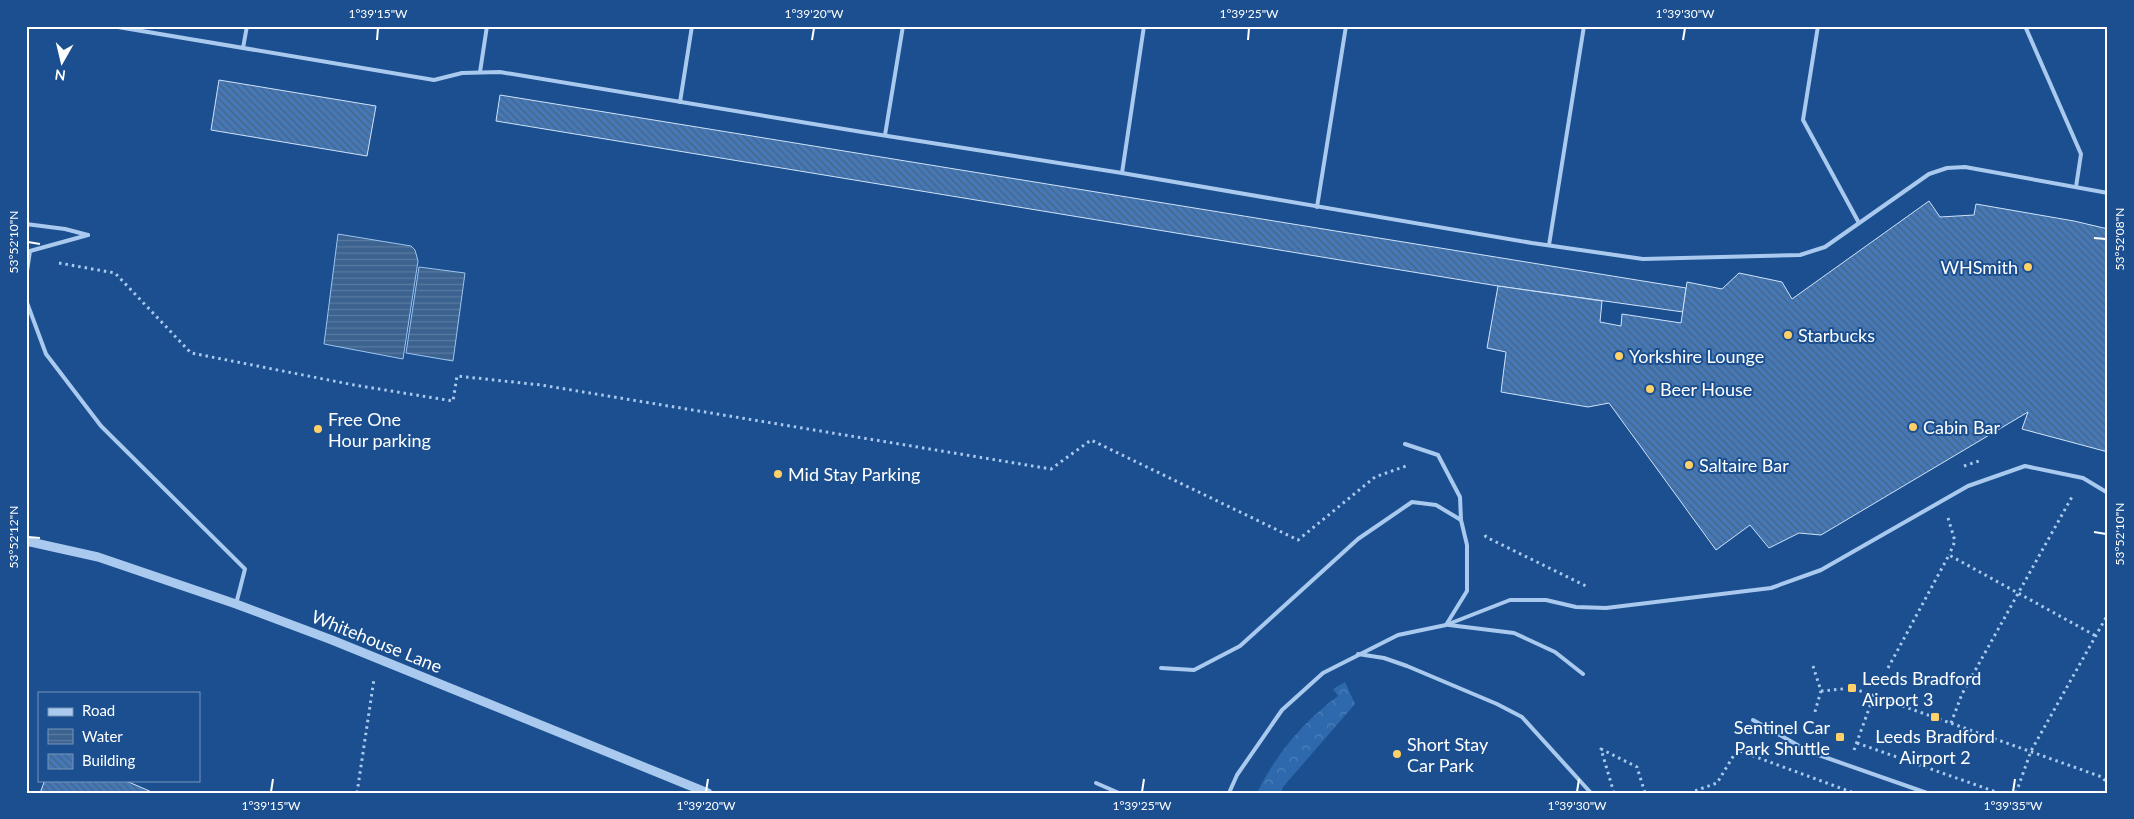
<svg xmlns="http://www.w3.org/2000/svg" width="2134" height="819" viewBox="0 0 2134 819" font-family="Lato,sans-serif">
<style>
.forest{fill:url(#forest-crowns)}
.water{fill:url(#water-rules);stroke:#9cc4f0}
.building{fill:url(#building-back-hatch);stroke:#cfe3fa}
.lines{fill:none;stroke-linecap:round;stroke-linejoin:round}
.path{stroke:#a9c9ee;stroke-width:3;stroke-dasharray:2.5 4;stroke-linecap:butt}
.service{stroke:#a9c9ee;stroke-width:4}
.tertiary{stroke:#a9c9ee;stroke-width:9}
.ticks{fill:none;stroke:#fff;stroke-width:2}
.poi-dot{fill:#ffd166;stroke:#1b4f8f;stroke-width:2}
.labels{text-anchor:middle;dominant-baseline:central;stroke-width:4;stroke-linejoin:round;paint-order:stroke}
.poi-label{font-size:18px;fill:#fff;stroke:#1b4f8f;text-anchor:start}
.street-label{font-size:18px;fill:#fff;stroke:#1b4f8f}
.neatline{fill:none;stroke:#fff;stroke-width:2}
.ticks-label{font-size:12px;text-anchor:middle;fill:#fff}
</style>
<defs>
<pattern id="forest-crowns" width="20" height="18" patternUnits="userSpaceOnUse" patternTransform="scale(1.25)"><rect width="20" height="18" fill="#2e69ad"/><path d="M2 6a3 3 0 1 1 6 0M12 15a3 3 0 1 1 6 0" fill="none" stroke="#4d80b9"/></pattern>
<pattern id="water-rules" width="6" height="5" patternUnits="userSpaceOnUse" patternTransform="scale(1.25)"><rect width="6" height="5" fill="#3c6290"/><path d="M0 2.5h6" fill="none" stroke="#597aa1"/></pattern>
<pattern id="building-back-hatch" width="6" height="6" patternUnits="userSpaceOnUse" patternTransform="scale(1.25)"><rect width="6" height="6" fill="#4478b7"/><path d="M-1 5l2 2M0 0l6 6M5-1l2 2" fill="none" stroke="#486282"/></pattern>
</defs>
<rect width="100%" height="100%" fill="#1b4f8f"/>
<path class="forest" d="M1345,682L1355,704L1283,787L1281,793H1257C1276,754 1303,722 1338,696L1333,689Z"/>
<g class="water">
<path d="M338,234L411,246L415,250L418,261L403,359L324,344Z"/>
<path d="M419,267L465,273L453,361L406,353Z"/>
</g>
<g class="building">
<path d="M219,80L376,106L367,156L211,130Z"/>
<path d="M500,95L1686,288L1683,312L1498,286L496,121Z"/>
<path d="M1929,201L1940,217L1974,215L1976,204L2074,221L2108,229V452L2022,429L2028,412L1821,535L1799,533L1769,548L1750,525L1716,550L1609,403L1588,407L1501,392L1506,352L1487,348L1498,286L1602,301L1600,322L1621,326L1622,314L1681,323L1687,282L1722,289L1739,273L1782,282L1792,299Z"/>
<path d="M45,780H124L154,793H40Z"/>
</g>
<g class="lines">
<g class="path">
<path d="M59,263L115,273L191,353L354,385L453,401L457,376L541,385L1051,469L1091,440L1298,540L1375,477L1409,465"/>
<path d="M1964,466L1979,461"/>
<path d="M1948,518L1955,541L1949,555"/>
<path d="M1485,535L1486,537L1588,587"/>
<path d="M1813,666L1821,691L1814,715"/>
<path d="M1888,668L1949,555L2096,636"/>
<path d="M1821,691L1852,688L2102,777L2108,784"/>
<path d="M1951,723L1962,694L2073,495"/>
<path d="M1857,743L1999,793"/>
<path d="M1854,750L1874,695"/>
<path d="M357,793L374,679"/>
<path d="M1614,793L1601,749L1637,767L1645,793"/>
<path d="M1689,793L1717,783L1737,750L1854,793"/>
<path d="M2016,793L2031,751L2108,614"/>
</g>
<g class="service">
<path d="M112,26L434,80L462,73L500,72L862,132L1122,173L1532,243L1643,259L1800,255L1825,247L1929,174L1947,168L1965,167L2108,193"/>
<path d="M1818,26L1803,120L1859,223"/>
<path d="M2025,26L2081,154L2076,187"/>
<path d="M243,48L247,26"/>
<path d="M480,72L487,26"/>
<path d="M680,102L692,26"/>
<path d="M885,135L903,26"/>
<path d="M1122,173L1144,26"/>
<path d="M1317,207L1346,26"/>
<path d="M26,224L65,229L88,235"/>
<path d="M1549,245L1584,26"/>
<path d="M26,278L30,251L88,235"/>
<path d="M26,300L46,354L101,426L245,569L236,604"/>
<path d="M1405,444L1438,455L1460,497L1461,520L1467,545V591L1446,625"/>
<path d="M1449,625L1514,633L1555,652L1583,674"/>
<path d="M1358,654L1384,658L1407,666L1497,704L1522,717L1591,793"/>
<path d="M1161,668L1194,670L1240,646L1358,539L1412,502L1436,505L1461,520"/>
<path d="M1753,720L1810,752L1927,793"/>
<path d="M1096,783L1119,793"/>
<path d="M1229,793L1237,775L1282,710L1323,673L1398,635L1446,625L1510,600H1546L1576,607L1606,608L1771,588L1821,570L1968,486L2025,466L2083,478L2108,493"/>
</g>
<path class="tertiary" d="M26,541L98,557L236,604L332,640L708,793"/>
</g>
<path class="ticks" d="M377,40L378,28M812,40L814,28M1248,40L1249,28M1683,40L1685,28M2094,238L2106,239M28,242L40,244M2094,532L2106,534M28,537L40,538M271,792L273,779M706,792L708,779M1142,792L1144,779M1577,792L1579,779M2013,792L2015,779"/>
<g class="poi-dot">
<circle cx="2028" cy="267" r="5"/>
<circle cx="1788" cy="335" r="5"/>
<circle cx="1619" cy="356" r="5"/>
<circle cx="1650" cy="389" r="5"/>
<circle cx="1913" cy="427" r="5"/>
<circle cx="318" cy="429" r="5"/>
<circle cx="1689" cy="465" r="5"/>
<circle cx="778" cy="474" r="5"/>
<rect x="1847" y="683" width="10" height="10" rx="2.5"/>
<rect x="1930" y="712" width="10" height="10" rx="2.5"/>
<rect x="1835" y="732" width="10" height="10" rx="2.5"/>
<circle cx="1397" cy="754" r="5"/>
</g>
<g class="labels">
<g class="poi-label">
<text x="2018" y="267" text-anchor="end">WHSmith</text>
<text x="1798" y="335">Starbucks</text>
<text x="1629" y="356">Yorkshire Lounge</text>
<text x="1660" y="389">Beer House</text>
<text x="328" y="419">Free One<tspan x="328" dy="21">Hour parking</tspan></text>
<text x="1923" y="427">Cabin Bar</text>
<text x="1699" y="465">Saltaire Bar</text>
<text x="788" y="474">Mid Stay Parking</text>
<text x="1862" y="678">Leeds Bradford<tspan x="1862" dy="21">Airport 3</tspan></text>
<text x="1830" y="727" text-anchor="end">Sentinel Car<tspan x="1830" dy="21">Park Shuttle</tspan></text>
<text x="1935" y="736" text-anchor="middle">Leeds Bradford<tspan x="1935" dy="21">Airport 2</tspan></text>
<text x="1407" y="744">Short Stay<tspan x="1407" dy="21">Car Park</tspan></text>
</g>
<g class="street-label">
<text transform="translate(377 641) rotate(22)">Whitehouse Lane</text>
</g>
</g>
<rect width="2134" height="819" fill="none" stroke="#1b4f8f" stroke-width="55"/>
<rect x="38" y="692" width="162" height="90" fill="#1b4f8f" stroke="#7695bc"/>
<rect x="48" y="708" width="25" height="8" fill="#a9c9ee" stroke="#7695bc"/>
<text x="82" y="716" font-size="15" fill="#ffffff">Road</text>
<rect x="48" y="729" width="25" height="15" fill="url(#water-rules)" stroke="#7695bc"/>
<text x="82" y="742" font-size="15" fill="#ffffff">Water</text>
<rect x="48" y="754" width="25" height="15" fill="url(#building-back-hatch)" stroke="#7695bc"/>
<text x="82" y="766" font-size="15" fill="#ffffff">Building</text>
<g transform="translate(62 62) rotate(188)" stroke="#1b4f8f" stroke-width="4" paint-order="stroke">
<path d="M0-4L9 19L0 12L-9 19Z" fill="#ffffff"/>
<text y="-8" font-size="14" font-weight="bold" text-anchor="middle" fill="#ffffff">N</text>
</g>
<rect x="28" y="28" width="2078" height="764" class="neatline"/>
<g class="ticks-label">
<text x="378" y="18">1°39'15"W</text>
<text x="814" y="18">1°39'20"W</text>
<text x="1249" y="18">1°39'25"W</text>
<text x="1685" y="18">1°39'30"W</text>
<text transform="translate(2120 239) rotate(-90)" y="4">53°52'08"N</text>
<text transform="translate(14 242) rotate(-90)" y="4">53°52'10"N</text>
<text transform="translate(2120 534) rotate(-90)" y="4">53°52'10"N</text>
<text transform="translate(14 537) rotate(-90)" y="4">53°52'12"N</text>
<text x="271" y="810">1°39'15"W</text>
<text x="706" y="810">1°39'20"W</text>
<text x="1142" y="810">1°39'25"W</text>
<text x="1577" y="810">1°39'30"W</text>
<text x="2013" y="810">1°39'35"W</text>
</g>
</svg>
